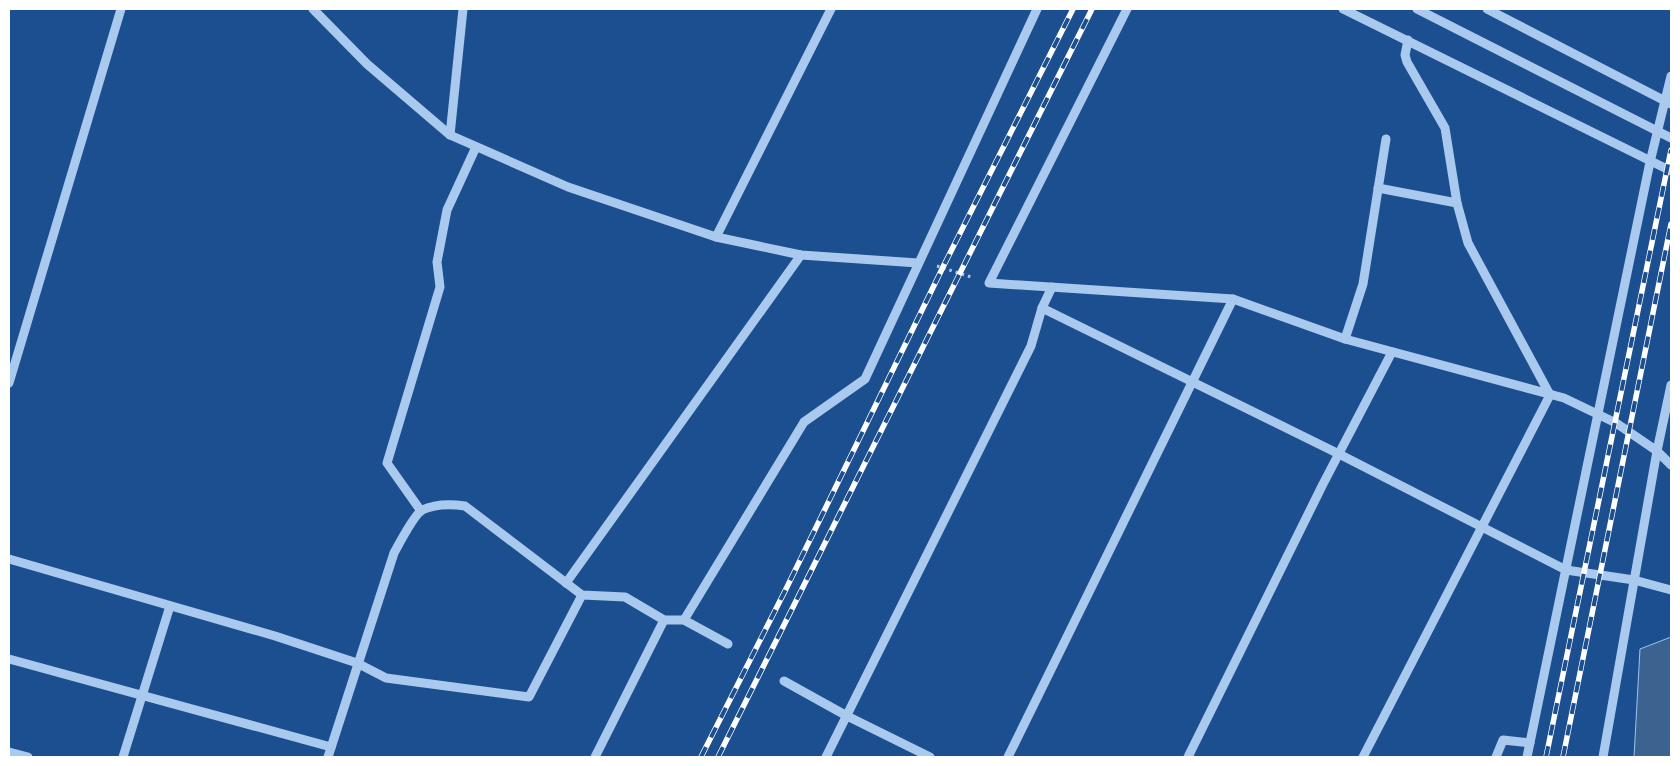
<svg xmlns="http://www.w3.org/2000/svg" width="1680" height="766" viewBox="0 0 1680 766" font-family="'PT Sans Narrow',sans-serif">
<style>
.water{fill:#3c6290;stroke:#9cc4f0}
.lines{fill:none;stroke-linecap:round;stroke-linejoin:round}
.path{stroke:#a9c9ee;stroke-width:3;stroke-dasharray:2.5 4;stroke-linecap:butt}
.minor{stroke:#a9c9ee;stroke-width:9}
.rail-casing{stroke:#fff;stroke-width:5.5}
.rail{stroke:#1b4f8f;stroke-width:4;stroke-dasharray:11;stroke-linecap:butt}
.minor-bridge{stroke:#a9c9ee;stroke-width:9}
</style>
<rect width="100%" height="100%" fill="#1b4f8f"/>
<path class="water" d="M1671,637V757H1634L1640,649Z"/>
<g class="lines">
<path class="path" d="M937,266L974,278"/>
<g class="minor">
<path d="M313,9L367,64L450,135L568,187L716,237L801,255L918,263"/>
<path d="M1127,9L989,283L1233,299L1345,339L1564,398L1616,423L1657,451L1671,465"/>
<path d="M1343,9L1671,171"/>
<path d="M1487,9L1671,104"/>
<path d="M450,135L463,9"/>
<path d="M1378,188L1457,203"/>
<path d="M716,237L831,9"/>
<path d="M1042,308L1339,454L1566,570L1634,580L1671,590"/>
<path d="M1345,339L1363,284L1386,139"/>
<path d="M9,383L121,9"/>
<path d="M421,511L387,463L440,287L437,262L447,210L476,147"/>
<path d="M9,559L275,636L357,663L386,678L529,697L582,595"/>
<path d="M566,583L801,255"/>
<path d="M684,620L804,422L865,379L1037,9"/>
<path d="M9,659L331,747"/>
<path d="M784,681L847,716L930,757"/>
<path d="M9,752L28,757"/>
<path d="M123,757L170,606"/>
<path d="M328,757L394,553C399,544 414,515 422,510C435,504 452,504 465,506L582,595L625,597L664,620H684L728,644"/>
<path d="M595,757L664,620"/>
<path d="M826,757L1031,346L1042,308L1052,287"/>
<path d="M1008,757L1233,299"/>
<path d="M1188,757L1323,484L1392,352"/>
<path d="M1363,757L1550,395L1468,243L1457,203L1445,128L1407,62L1405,55L1408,40"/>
<path d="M1496,757L1503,740L1530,743"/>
<path d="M1527,757L1650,162L1671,76"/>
<path d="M1603,757L1657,451L1671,385"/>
</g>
<g class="rail-casing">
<g id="rail">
<path d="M701,757L786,589L943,267L1073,9"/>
<path d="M718,757L1092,9"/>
<path d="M1546,757L1671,150"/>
<path d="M1563,757L1671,224"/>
</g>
</g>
<use href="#rail" class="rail"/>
<path class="minor-bridge" d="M1417,9L1671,138"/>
</g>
<rect width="1680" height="766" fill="none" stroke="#ffffff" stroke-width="20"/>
</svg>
